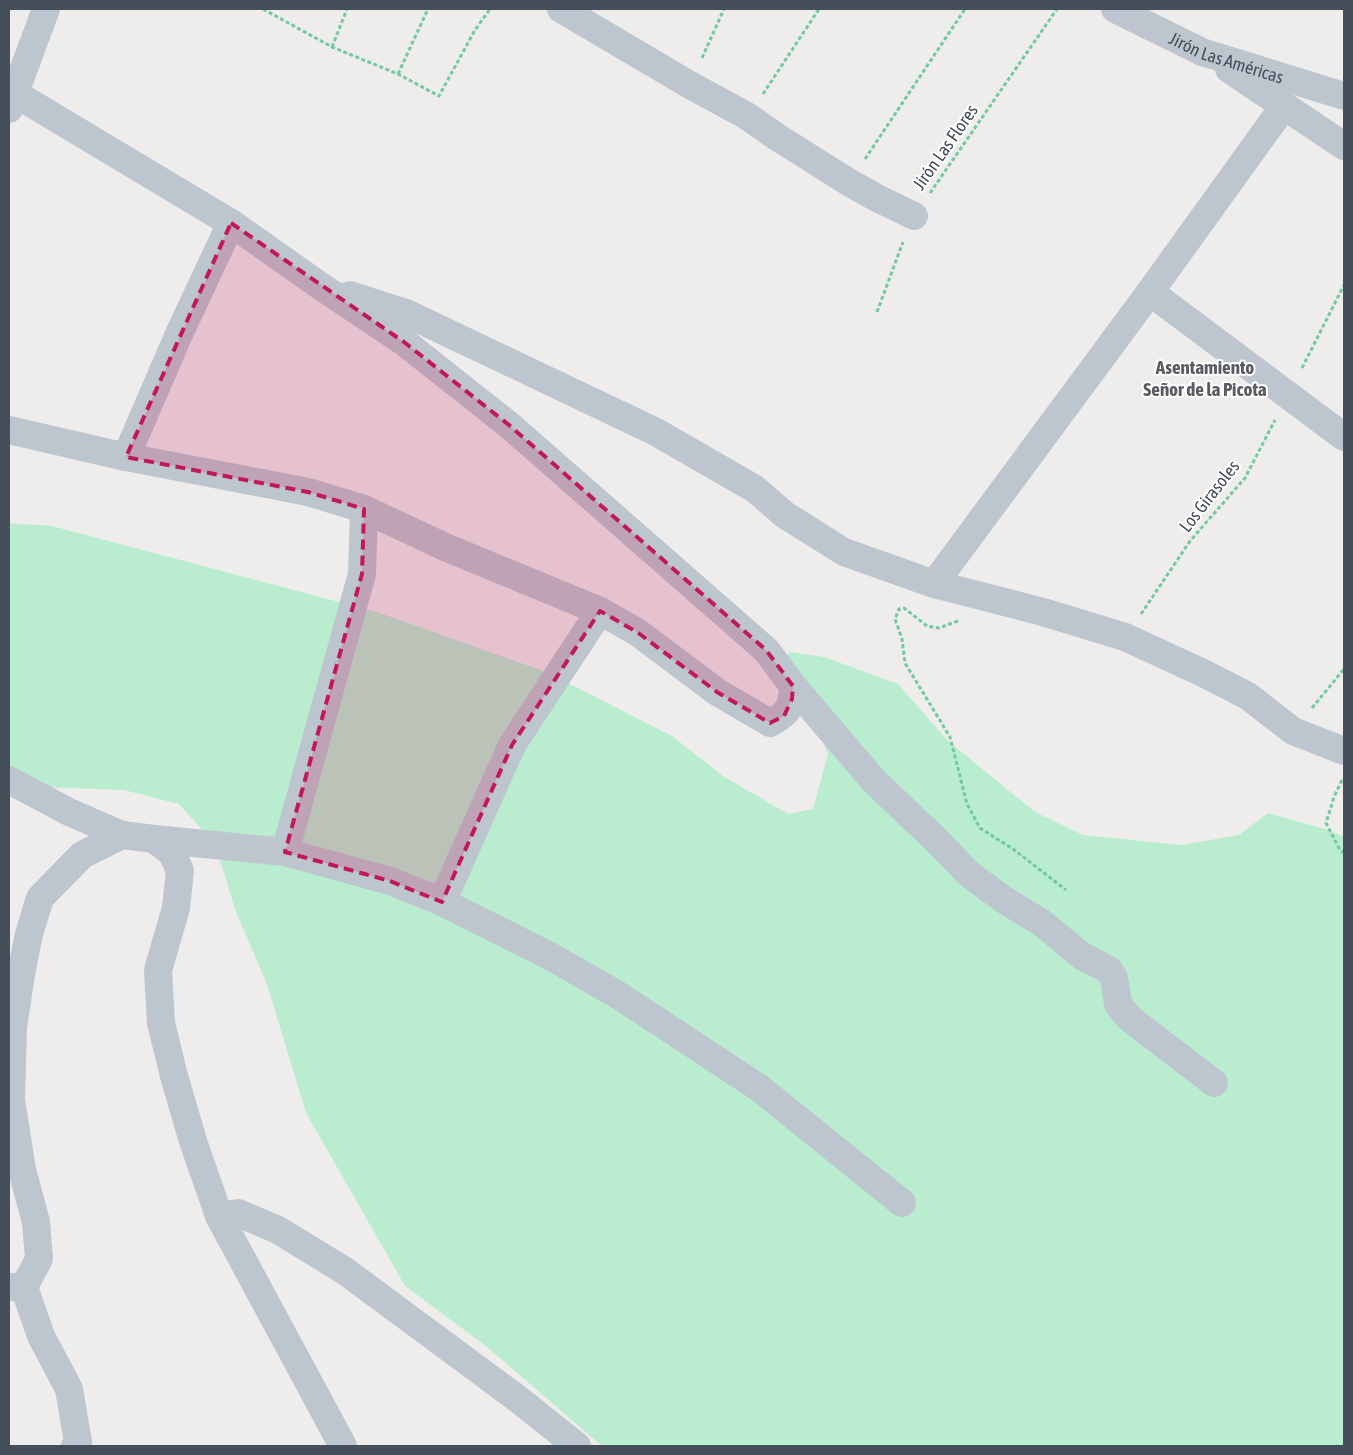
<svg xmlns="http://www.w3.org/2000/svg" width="1353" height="1455" viewBox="0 0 1353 1455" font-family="'Asap Condensed',sans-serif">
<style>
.green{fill:#baedcf}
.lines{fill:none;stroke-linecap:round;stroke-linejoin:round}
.path{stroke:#73caa1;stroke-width:3;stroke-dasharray:4 2.5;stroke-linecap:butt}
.minor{stroke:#bdc6ce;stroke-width:28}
.marked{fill:#c2185b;fill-opacity:0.2;stroke:#c2185b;stroke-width:4;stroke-dasharray:10 6;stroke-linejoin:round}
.labels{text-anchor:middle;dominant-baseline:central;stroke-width:4;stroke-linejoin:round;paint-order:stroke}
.street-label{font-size:18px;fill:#454f59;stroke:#fff}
.neighbourhood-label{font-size:19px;font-weight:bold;fill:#595c61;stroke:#fff}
</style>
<rect width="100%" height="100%" fill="#efecec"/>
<path class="green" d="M9,523L52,526L377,612L546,672L672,736L723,776L788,814L813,809L828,754L808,703L777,675L790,652L824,657L898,684L948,741L1035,812L1083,835L1181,845L1239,835L1268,813L1328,830L1344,837V1446H602L486,1346L405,1286L306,1113L267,984L236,912L215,844L179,804L124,790L9,786Z"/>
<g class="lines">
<g class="path">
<path d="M263,9L332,47L398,74L439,96L475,30L490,9"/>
<path d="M332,47L347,9"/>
<path d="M702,58L724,9"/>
<path d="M398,74L428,9"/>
<path d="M763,94L819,9"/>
<path d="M865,159L965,9"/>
<path d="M930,193L1057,9"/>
<path d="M877,312L903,242"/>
<path d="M1302,368L1344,285"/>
<path d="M1141,614L1190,541L1245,478L1275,420"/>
<path d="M958,621L939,628L927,626L904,608L899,609L895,619L902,639L905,663L950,737L967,804L980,828L1013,849L1066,890"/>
<path d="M1312,708L1344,669"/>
<path d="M1342,780L1334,797L1326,823L1340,850L1344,853"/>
</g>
<g class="minor">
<path d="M561,9L690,85L747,116L777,137L850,183L877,198L914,216"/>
<path id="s1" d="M1115,9L1202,52L1344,96"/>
<path d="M1229,69L1344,146"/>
<path d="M9,90L231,223L319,285L404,342L509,425L766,650L793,686C792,707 789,713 770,723L717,692L637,632L600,611L445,547L364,509L308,492L126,457L9,430"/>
<path d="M9,109L46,9"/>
<path d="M1150,292L1344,437"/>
<path d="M350,295L406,313L656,432L755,489L785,515L844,552L934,584L1043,612L1125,637L1203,673L1248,696L1293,731L1344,751"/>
<path d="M126,457L179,334L231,223"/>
<path d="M934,584L1150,292L1284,106"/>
<path d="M793,686L874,781L935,839L970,875L1006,901L1042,923L1082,956L1109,970L1114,978L1118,1004L1129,1018L1214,1083"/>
<path d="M9,780L69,812L122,835"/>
<path d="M154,839L285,852L390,881L442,902L550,956L618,995L758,1087L902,1203"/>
<path d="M285,852L362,574L364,509"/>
<path d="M442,902L512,745L600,611"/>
<path d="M219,1216L238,1213L278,1230L345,1271L514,1396L577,1446"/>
<path d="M9,1287H24L39,1259L36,1222L22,1170L11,1100L13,1028L21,974L29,934L40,898L82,855L122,835L154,839L172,853L180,871L176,908L158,970L161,1023L174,1076L193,1141L219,1216L343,1446"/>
<path d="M24,1287L41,1336L69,1389L78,1442L75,1446"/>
</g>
</g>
<path class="marked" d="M231,223L404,342L509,425L766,650L793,686L792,699L784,716L770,723L717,692L637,632L600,611L512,745L442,902L390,881L285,852L362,574L364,509L308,492L126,457Z"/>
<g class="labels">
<g class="street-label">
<text stroke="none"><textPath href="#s1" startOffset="122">Jirón Las Américas</textPath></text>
<text transform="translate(945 147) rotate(-55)">Jirón Las Flores</text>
<text transform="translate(1209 496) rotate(-52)">Los Girasoles</text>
</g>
<g class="neighbourhood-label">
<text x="1205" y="367">Asentamiento<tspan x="1205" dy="22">Señor de la Picota</tspan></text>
</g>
</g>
<rect width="1353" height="1455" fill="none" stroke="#454f59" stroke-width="20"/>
</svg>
